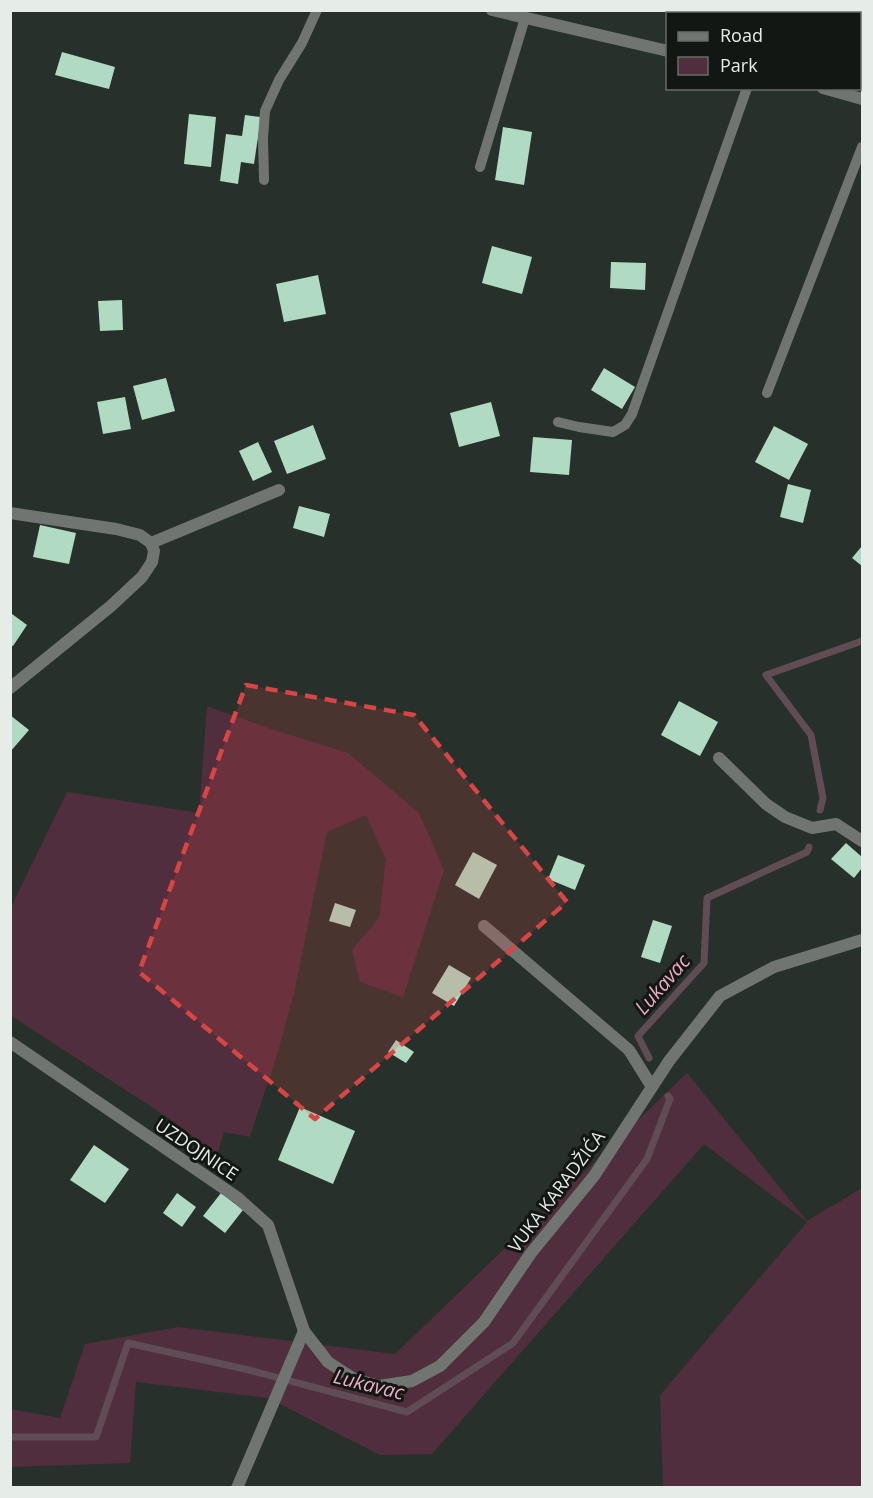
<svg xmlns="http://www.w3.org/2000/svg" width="873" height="1498" viewBox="0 0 873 1498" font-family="'Open Sans',sans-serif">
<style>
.green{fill:#512e3d}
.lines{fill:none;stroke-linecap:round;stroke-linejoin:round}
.stream{stroke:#604c55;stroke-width:7}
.building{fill:#b0dbc2}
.service{stroke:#717572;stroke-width:10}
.minor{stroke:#717572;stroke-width:12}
.tertiary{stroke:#717572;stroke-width:12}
.marked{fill:#d84545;fill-opacity:0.2;stroke:#d84545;stroke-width:4.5;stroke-dasharray:12 8;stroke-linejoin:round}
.labels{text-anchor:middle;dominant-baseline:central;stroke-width:6;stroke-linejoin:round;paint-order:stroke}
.street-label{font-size:18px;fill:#e6ece8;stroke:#131714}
.water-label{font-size:20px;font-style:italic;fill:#edaac5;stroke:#131714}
</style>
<rect width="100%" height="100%" fill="#27302b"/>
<g class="green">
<path d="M207,706L268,728L348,753L419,813L444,870L403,997L360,982L352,950L379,918L386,859L366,815L327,832L294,993L277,1055L250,1137L224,1132L217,1155L170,1119L10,1015L11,907L67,792L199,813Z"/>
<path d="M687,1073L807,1221L862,1188V1487H663L660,1395L807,1222L704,1144L432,1454L380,1455L268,1398L136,1382L130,1463L11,1467L10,1409L60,1418L85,1344L178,1327L395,1354Z"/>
</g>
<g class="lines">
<g class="stream">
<path d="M820,810L823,798L811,735L766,675L862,641"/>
<path d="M649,1058L638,1036L704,963L707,898L807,852L809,847"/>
<path d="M10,1437H96L128,1343L249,1370L407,1412L513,1343L647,1159L670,1099L668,1096"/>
</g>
</g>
<g class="building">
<path d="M62,52L115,67L109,89L55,75Z"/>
<path d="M189,114L216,117L211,167L184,164Z"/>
<path d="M245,115L261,117L254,164L241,162L238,184L220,181L226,134L242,136Z"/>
<path d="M503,127L532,132L524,185L495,180Z"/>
<path d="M492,246L532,257L522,294L482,283Z"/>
<path d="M611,262L646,263L645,290L610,288Z"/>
<path d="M318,275L326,314L284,322L276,284Z"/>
<path d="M122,300L123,330L100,331L98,301Z"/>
<path d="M604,368L635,387L622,409L591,390Z"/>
<path d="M166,378L175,411L142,420L133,386Z"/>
<path d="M125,397L131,429L103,434L97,402Z"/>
<path d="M491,402L500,436L459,447L450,413Z"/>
<path d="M313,425L326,459L287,474L274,441Z"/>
<path d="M774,426L808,444L789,480L755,462Z"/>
<path d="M533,437L572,440L569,475L530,472Z"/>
<path d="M258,442L272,472L253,481L239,451Z"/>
<path d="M788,484L811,490L803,523L780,517Z"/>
<path d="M299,506L330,514L324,537L293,528Z"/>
<path d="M40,525L76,533L69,564L33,557Z"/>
<path d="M862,546V566L852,558Z"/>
<path d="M12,614L27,625L13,646L10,645V616Z"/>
<path d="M679,701L718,722L700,756L661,735Z"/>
<path d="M10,715L29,730L10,752Z"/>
<path d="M846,843L862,857V868L854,878L831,859Z"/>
<path d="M473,852L497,865L479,899L455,885Z"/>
<path d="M558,855L585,865L575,890L548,879Z"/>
<path d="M335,903L356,910L350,927L329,921Z"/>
<path d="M653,920L672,926L660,963L641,957Z"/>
<path d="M449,965L471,978L454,1006L432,993Z"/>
<path d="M396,1040L414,1052L406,1063L388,1052Z"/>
<path d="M300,1107L355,1131L333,1184L278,1160Z"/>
<path d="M94,1145L129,1169L105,1203L70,1180Z"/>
<path d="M177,1193L196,1207L182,1227L163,1213Z"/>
<path d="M221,1193L243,1210L225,1233L203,1216Z"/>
</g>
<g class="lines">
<g class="service">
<path d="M480,167L525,18"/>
<path d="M264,180L263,138L265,111L279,80L302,43L317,10"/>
<path d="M767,393L862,147"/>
<path d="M558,422L579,427L613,432L625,425L632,414L747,88"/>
</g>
<g class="minor">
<path d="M10,513L116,529L140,535L151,543L154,551L152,562L142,577L111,606L10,688"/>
<path d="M151,543L279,490"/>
<path d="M719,758L766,804L785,817L812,828L836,824L862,841"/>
<path d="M484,926L629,1050L652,1087"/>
<path d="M10,1042L238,1198L268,1225L304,1331L328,1362L354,1379L379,1386L412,1381L440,1366L484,1322L531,1253L594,1176L669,1061L720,996L774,967L862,940"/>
<path d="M237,1488L304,1331"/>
</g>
<g class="tertiary">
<path d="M492,10L668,51"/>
<path d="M823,88L862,99"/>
</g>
</g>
<path class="marked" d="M246,685L414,715L567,902L315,1119L139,972Z"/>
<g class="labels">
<g class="street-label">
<text transform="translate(197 1149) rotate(34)">UZDOJNICE</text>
<text transform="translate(556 1191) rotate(-53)">VUKA KARADŽIĆA</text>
</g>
<g class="water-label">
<text transform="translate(662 984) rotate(-49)">Lukavac</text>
<text transform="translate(369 1384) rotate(14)">Lukavac</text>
</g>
</g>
<rect width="873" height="1498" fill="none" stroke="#e6ece8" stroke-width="24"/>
<rect x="666" y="12" width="195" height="78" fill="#131714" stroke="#676c69" stroke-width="1.5"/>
<rect x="678" y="32" width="30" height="9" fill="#717572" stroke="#676c69" stroke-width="1.5"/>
<text x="720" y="42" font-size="18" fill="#e6ece8">Road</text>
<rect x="678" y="57" width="30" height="18" fill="#512e3d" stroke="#676c69" stroke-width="1.5"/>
<text x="720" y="72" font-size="18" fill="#e6ece8">Park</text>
</svg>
